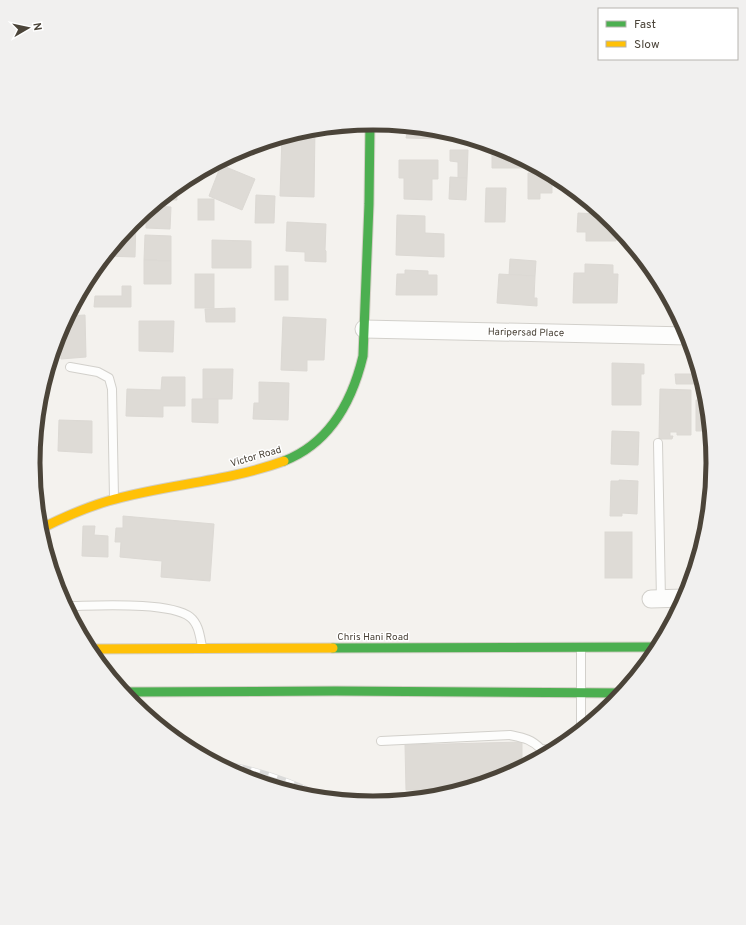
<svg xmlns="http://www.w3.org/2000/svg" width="746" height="925" viewBox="0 0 746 925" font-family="Overpass,sans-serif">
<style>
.building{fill:#dedbd6;stroke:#dcd9d4}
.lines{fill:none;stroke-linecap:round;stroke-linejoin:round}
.lane-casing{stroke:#d2d0cb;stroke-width:10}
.street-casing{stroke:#d2d0cb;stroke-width:19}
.fast-casing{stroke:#d3cfc5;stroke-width:11}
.slow-casing{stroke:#d3cfc5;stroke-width:11}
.lane{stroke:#fdfdfc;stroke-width:8}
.street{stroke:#fdfdfc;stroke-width:17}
.fast{stroke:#4caf50;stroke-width:9}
.slow{stroke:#ffc107;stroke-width:9}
.rail-casing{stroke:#dbdbda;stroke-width:4.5}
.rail{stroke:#fff;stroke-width:3;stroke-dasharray:9;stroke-linecap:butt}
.labels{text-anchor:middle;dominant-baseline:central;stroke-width:3;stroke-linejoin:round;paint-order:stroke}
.street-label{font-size:10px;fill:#4b4439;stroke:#fff}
.rim{fill:none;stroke:#4b4439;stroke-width:5}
</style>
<rect width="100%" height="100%" fill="#f4f2ee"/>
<g class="building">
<path d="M399,125L443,130V139L406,138L407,133H399Z"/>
<path d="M315,128L314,197L280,196L282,137L307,129Z"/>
<path d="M492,145L503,148L526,161V168H492Z"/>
<path d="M450,150H468L467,178H458V162L450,161Z"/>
<path d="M399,160H438V179H432V200L404,199V178H399Z"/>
<path d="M221,165L255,179L242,210L209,196Z"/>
<path d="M528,173H549L552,175V193H540V199H528Z"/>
<path d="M450,177L467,178L466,200L449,199Z"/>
<path d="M176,186L177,200H159Z"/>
<path d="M486,188H506L505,222H485Z"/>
<path d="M256,195L275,196L274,223H255Z"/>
<rect x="198" y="199" width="16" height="21"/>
<path d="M152,206L171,207L170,229L146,228V211Z"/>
<path d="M578,213L599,214L598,215H605L616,225V241H586V232H577Z"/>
<path d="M397,215L425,216V233L444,234V257L396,255Z"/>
<path d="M136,219L135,257L105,256L133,222Z"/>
<path d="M287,222L326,224L325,250L326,251V262L305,261V252L286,251Z"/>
<path d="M145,235L171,236V261L144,260Z"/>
<path d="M212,240L251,241V268H212Z"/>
<path d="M510,259L536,261L535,276L509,275Z"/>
<path d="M144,260L171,261V284H144Z"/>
<path d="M585,264L613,265V274H618L617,303H573L574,273H585Z"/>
<rect x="275" y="266" width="13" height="34"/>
<path d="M405,270L428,271V275H437V295H396L397,274H405Z"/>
<rect x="195" y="274" width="19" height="34"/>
<path d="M499,274L535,276L534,298H537V306L497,303Z"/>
<path d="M122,286H131V307H94L95,296H122Z"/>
<path d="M235,308V322H206L205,309Z"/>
<path d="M85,315L86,357L61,359L59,331L68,316Z"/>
<path d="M283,317L326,319L324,360H307V371L281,370Z"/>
<path d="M139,321H174L173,352L139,351Z"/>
<path d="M612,363L644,364V374H641V405H612Z"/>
<path d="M203,369H233L232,399H203Z"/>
<path d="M675,374H694V384H676Z"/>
<path d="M162,377H185V406H163V417L126,416L127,389L161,390Z"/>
<path d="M259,382L289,383L288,420L253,419L254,403H259Z"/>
<path d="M700,384H703L707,396L710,434L709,431H696V400H700Z"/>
<path d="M660,389L691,390V435H677V432H670V436H673L672,439H659Z"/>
<path d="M192,399H218V423L192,422Z"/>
<path d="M59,420L92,421V453L58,451Z"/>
<path d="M612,431L639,432L638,465L611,464Z"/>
<path d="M619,480L638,481L637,514L622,513V516H610L611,481H619Z"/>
<path d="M123,516L214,524L210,581L161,577L162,561L120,557L121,542H115L116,528H123Z"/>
<path d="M83,526H95L94,535L108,536V557L82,556Z"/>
<rect x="605" y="532" width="27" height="46"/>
<path d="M522,742V766L503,777L461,790H406L405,745Z"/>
</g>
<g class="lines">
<g class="lane-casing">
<g id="lane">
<path d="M70,367L98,372L109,378L112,389L114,498"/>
<path d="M658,443L661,600"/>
<path d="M66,606C93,606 169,601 190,617C199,624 200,637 202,647"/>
<path d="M581,730V649"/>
<path d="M381,741L510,735C524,738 531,739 541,749L554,750"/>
</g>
</g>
<g class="street-casing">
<g id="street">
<path d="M364,329L688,336"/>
<path d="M651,599L684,598"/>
</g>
</g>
<g class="fast-casing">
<g id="fast">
<path d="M284,461C330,443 352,402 363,356L369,204L370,123"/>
<path d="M333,648L658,647"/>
<path d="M123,692L336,691L622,693"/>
</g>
</g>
<g class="slow-casing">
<g id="slow">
<path d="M40,529C62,518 84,508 108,501C166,484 227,482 284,461"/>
<path d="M89,649L333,648"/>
</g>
</g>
<use href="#lane" class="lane"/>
<use href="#street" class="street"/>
<use href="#fast" class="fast"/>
<use href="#slow" class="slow"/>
<g class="rail-casing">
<path id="rail" d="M216,762C252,767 293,780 325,798"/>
</g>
<use href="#rail" class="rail"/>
</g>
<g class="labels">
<g class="street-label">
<text transform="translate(526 333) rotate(1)">Haripersad Place</text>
<text transform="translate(256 457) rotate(-16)">Victor Road</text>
<text x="373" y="637">Chris Hani Road</text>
</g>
</g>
<path d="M0 0H746V925H0ZM40 463a333 333 0 1 1 666 0a333 333 0 1 1-666 0Z" fill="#f1f0ef" fill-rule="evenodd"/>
<path class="rim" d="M40 463a333 333 0 1 1 666 0a333 333 0 1 1-666 0Z"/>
<rect x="598" y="8" width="140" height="52" fill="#ffffff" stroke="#b7b4b0"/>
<rect x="606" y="21" width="20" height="6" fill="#4caf50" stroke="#b7b4b0"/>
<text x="634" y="28" font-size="12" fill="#4b4439">Fast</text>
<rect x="606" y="41" width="20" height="6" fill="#ffc107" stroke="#b7b4b0"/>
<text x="634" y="48" font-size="12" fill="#4b4439">Slow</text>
<g transform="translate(28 28) rotate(81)" stroke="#ffffff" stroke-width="3" paint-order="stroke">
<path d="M0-3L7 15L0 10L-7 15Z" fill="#4b4439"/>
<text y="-6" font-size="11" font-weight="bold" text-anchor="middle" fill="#4b4439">N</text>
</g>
</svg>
